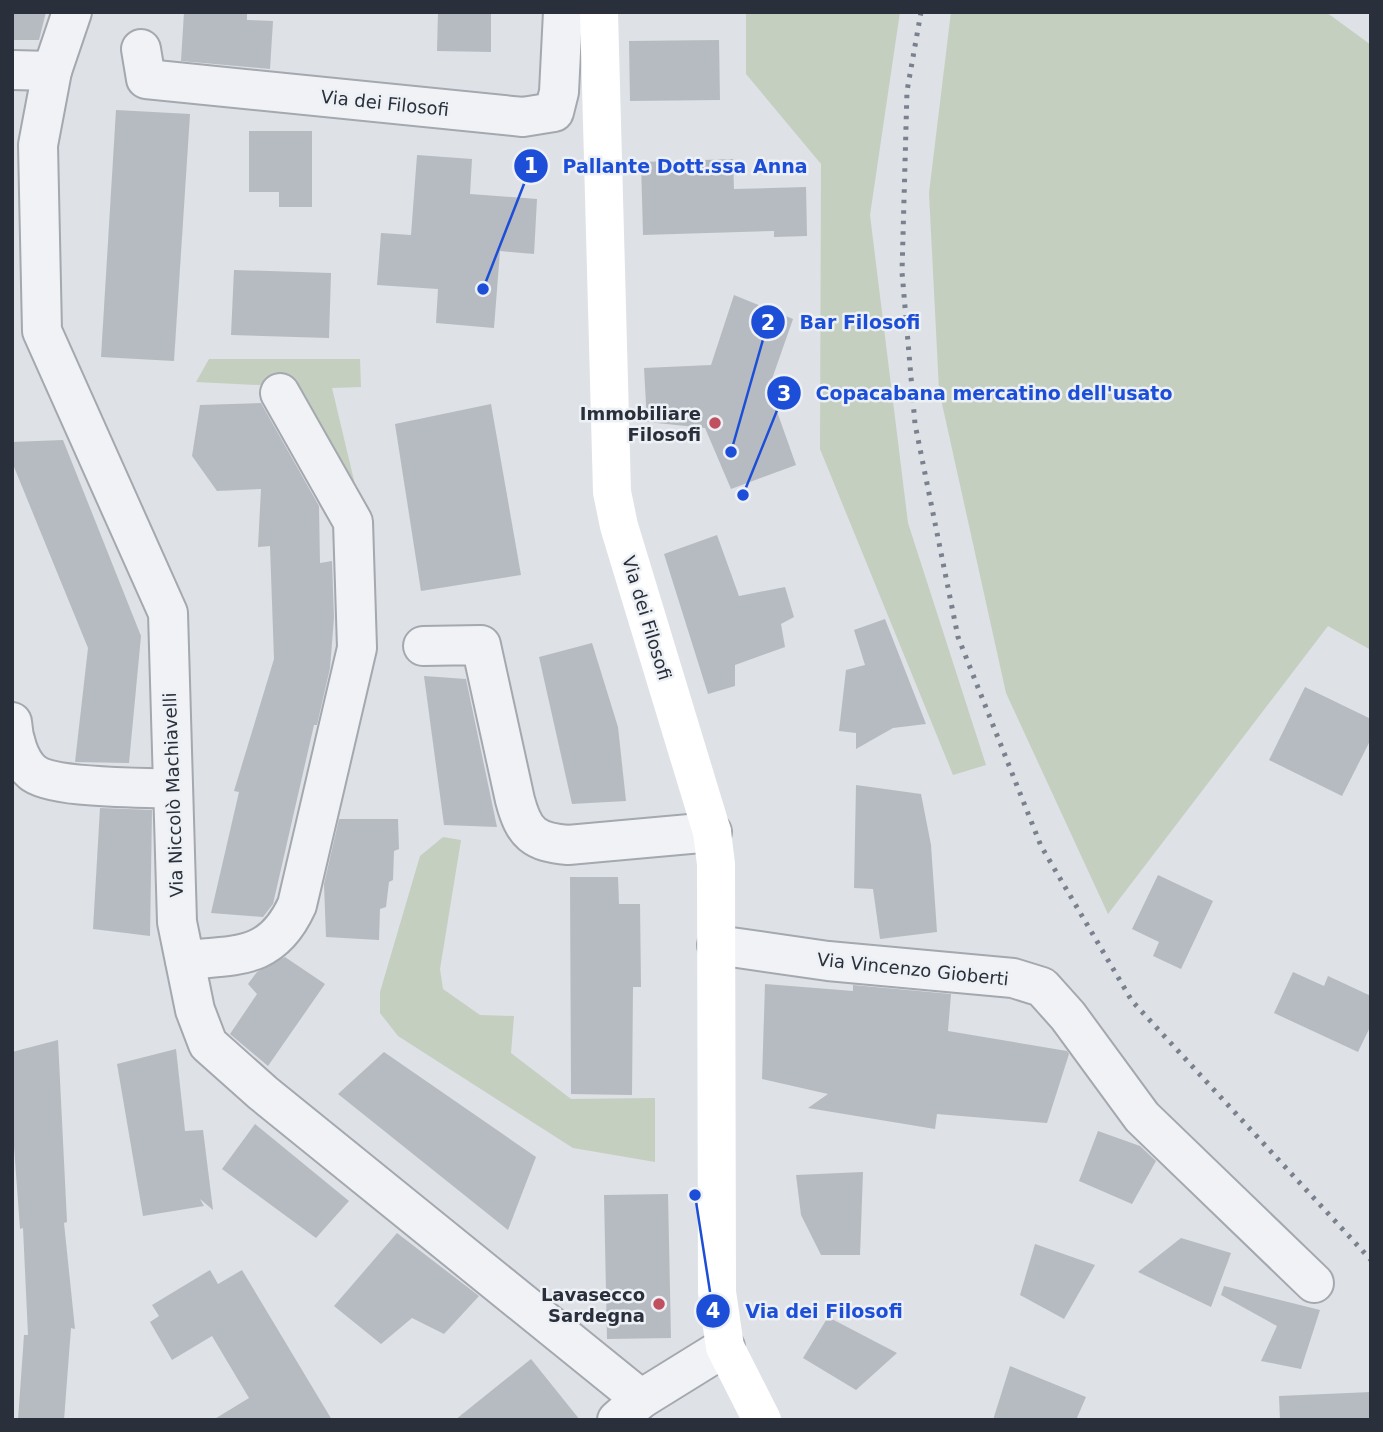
<svg xmlns="http://www.w3.org/2000/svg" width="1383" height="1432" viewBox="0 0 1383 1432" font-family="'DejaVu Sans',sans-serif">
<style>
.green{fill:#c4cfc0}
.building{fill:#b6bbc2}
.lines{fill:none;stroke-linecap:round;stroke-linejoin:round}
.street-casing{stroke:#a4a8af;stroke-width:42}
.street{stroke:#f1f2f5;stroke-width:38}
.secondary{stroke:#fff;stroke-width:38}
.rail{stroke:#79818e;stroke-width:5;stroke-dasharray:3.5 7;stroke-linecap:butt}
.poi-dot{fill:#c04f5f;stroke:#edf0f4;stroke-width:2.5}
.labels{text-anchor:middle;dominant-baseline:central;stroke-width:5;stroke-linejoin:round;paint-order:stroke}
.street-label{font-size:18px;fill:#29303b;stroke:#edf0f4}
.poi-label{font-size:18px;font-weight:bold;fill:#29303b;stroke:#edf0f4;text-anchor:end}
.leader{fill:none;stroke:#1d4ed8;stroke-width:2.5}
.callout-dot{fill:#1d4ed8;stroke:#edf0f4;stroke-width:2.5}
.mark-label{font-size:21px;text-anchor:middle;font-weight:bold;fill:#fff}
.callout-label{font-size:19px;text-anchor:middle;font-weight:bold;fill:#1d4ed8;stroke:#edf0f4;stroke-width:5;stroke-linejoin:round;paint-order:stroke}
</style>
<rect width="100%" height="100%" fill="#dee1e6"/>
<g class="green">
<path d="M746,12H900L870,215L908,523L986,765L953,775L820,449L821,164L746,74Z"/>
<path d="M951,12H1326L1371,45V650L1328,626L1108,914L1006,693L939,390L929,193Z"/>
<path d="M209,359H360L361,387L332,388L357,493L297,387L196,382Z"/>
<path d="M443,837L461,840L440,969L443,989L480,1015L514,1016L511,1053L571,1099L655,1098V1162L573,1148L398,1036L380,1013V992L420,856Z"/>
</g>
<g class="building">
<path d="M12,12H46L39,40H12Z"/>
<path d="M184,12H247V20L273,21L270,69L181,61Z"/>
<path d="M438,12H491V52L437,51Z"/>
<path d="M719,40L720,100L630,101L629,41Z"/>
<path d="M116,110L190,114L174,361L101,357Z"/>
<path d="M249,131H312V207H279V192H249Z"/>
<path d="M417,155L472,159L470,194L537,199L534,254L500,251L494,328L436,323L438,289L377,285L381,233L411,235Z"/>
<path d="M733,159L734,189L806,187L807,236L774,237V231L643,235L641,162Z"/>
<path d="M234,270L331,273L329,338L231,335Z"/>
<path d="M734,295L793,319L772,379L774,403L796,465L731,489L705,428L647,422L644,368L711,365Z"/>
<path d="M261,403L319,506L320,563L332,561L334,618L330,668L317,725H314L273,904L263,917L211,913L239,792L234,791L274,659L270,546L258,547L261,489L217,491L192,456L200,405Z"/>
<path d="M491,404L521,575L421,591L395,424Z"/>
<path d="M63,440L141,636L129,763L75,762L88,648L12,462V442Z"/>
<path d="M717,535L739,596L785,587L794,617L781,624L785,647L735,665V686L708,694L664,554Z"/>
<path d="M885,619L926,724L893,728L856,749V733L839,731L846,670L865,665L854,630Z"/>
<path d="M592,643L618,727L626,801L572,804L539,657Z"/>
<path d="M424,676L466,679L497,827L444,825Z"/>
<path d="M1305,687L1371,719V739L1342,796L1269,760Z"/>
<path d="M856,785L921,794L931,845L937,932L880,939L873,889L854,888Z"/>
<path d="M100,808L152,810L150,936L93,929Z"/>
<path d="M339,819H398L399,849L394,851L393,880L389,882L386,907L380,909L379,940L326,937L324,884Z"/>
<path d="M1158,875L1213,901L1181,969L1153,956L1159,942L1132,929Z"/>
<path d="M570,877H618L619,904H640L641,987H633L632,1095L571,1094Z"/>
<path d="M285,957L325,984L268,1066L230,1034L257,994L248,984L257,972Z"/>
<path d="M1293,972L1324,986L1328,976L1371,996V1025L1358,1052L1274,1013Z"/>
<path d="M765,984L853,991V985L951,994L948,1031L1067,1051L1069,1054L1047,1123L937,1114L935,1129L808,1108L828,1094L762,1079Z"/>
<path d="M58,1040L67,1222L64,1223L75,1329L71,1328L64,1420H18L24,1335H28L23,1228L20,1229L12,1119V1052Z"/>
<path d="M176,1049L185,1131L203,1130L213,1210L200,1199L204,1206L143,1216L117,1064Z"/>
<path d="M384,1052L536,1157L508,1230L338,1094Z"/>
<path d="M255,1124L349,1201L316,1238L222,1169Z"/>
<path d="M1098,1131L1140,1146L1156,1161L1132,1204L1079,1181Z"/>
<path d="M863,1172L860,1255H821L801,1215L796,1175Z"/>
<path d="M668,1194L671,1338L607,1339L604,1195Z"/>
<path d="M397,1233L479,1296L444,1334L412,1318L381,1344L334,1306Z"/>
<path d="M1181,1238L1231,1253L1211,1307L1138,1272Z"/>
<path d="M1035,1244L1095,1265L1064,1319L1020,1295Z"/>
<path d="M210,1270L218,1284L242,1270L332,1420H213L249,1398L212,1336L172,1360L150,1322L159,1316L152,1305Z"/>
<path d="M1224,1286L1320,1310L1301,1369L1261,1361L1277,1326L1221,1295Z"/>
<path d="M828,1317L897,1353L856,1390L803,1358Z"/>
<path d="M531,1359L580,1420H455Z"/>
<path d="M1010,1366L1086,1397L1076,1420H993Z"/>
<path d="M1371,1392V1420H1280L1279,1396Z"/>
</g>
<g class="lines">
<g class="street-casing">
<g id="street">
<path d="M72,12L52,71L38,145L42,331L168,613L177,922L195,1010L208,1044L263,1093L641,1399"/>
<path d="M141,49L146,79L523,117L554,112L559,92L563,12"/>
<path d="M12,70L52,71"/>
<path d="M423,646L481,645L515,800C524,834 534,842 568,845L712,832"/>
<path d="M12,722C13,738 19,761 32,772C51,789 144,787 173,789"/>
<path d="M717,945L828,961L1013,978L1042,987L1068,1016L1142,1117L1314,1283"/>
<path d="M185,960C237,955 272,960 297,905L357,648L353,522L280,393"/>
<path d="M617,1420L641,1399L725,1347"/>
</g>
</g>
<use href="#street" class="street"/>
<path class="secondary" d="M599,12L612,492L619,526L712,832L716,864L717,1292L725,1347L762,1420"/>
<path class="rail" d="M921,12L907,91L902,272L915,424L958,637L1041,846L1132,1001L1371,1260"/>
</g>
<g class="poi-dot">
<circle cx="715" cy="423" r="7"/>
<circle cx="659" cy="1304" r="7"/>
</g>
<g class="labels">
<g class="street-label">
<text transform="translate(385 103) rotate(6)">Via dei Filosofi</text>
<text transform="translate(647 618) rotate(73)">Via dei Filosofi</text>
<text transform="translate(173 795) rotate(-92)">Via Niccolò Machiavelli</text>
<text transform="translate(913 969) rotate(6)">Via Vincenzo Gioberti</text>
</g>
<g class="poi-label">
<text x="701" y="413">Immobiliare<tspan x="701" dy="21">Filosofi</tspan></text>
<text x="645" y="1294">Lavasecco<tspan x="645" dy="21">Sardegna</tspan></text>
</g>
</g>
<path class="leader" d="M483 289L531 166M731 452L768 322M743 495L784 393M695 1195L713 1311"/>
<g class="callout-dot">
<circle cx="483" cy="289" r="7"/>
<circle cx="731" cy="452" r="7"/>
<circle cx="743" cy="495" r="7"/>
<circle cx="695" cy="1195" r="7"/>
<circle cx="531" cy="166" r="18"/>
<circle cx="768" cy="322" r="18"/>
<circle cx="784" cy="393" r="18"/>
<circle cx="713" cy="1311" r="18"/>
</g>
<g class="mark-label">
<text x="531" y="173">1</text>
<text x="768" y="330">2</text>
<text x="784" y="401">3</text>
<text x="713" y="1318">4</text>
</g>
<g class="callout-label">
<text x="685" y="173">Pallante Dott.ssa Anna</text>
<text x="860" y="329">Bar Filosofi</text>
<text x="994" y="400">Copacabana mercatino dell'usato</text>
<text x="824" y="1318">Via dei Filosofi</text>
</g>
<rect width="1383" height="1432" fill="none" stroke="#29303b" stroke-width="28"/>
</svg>
